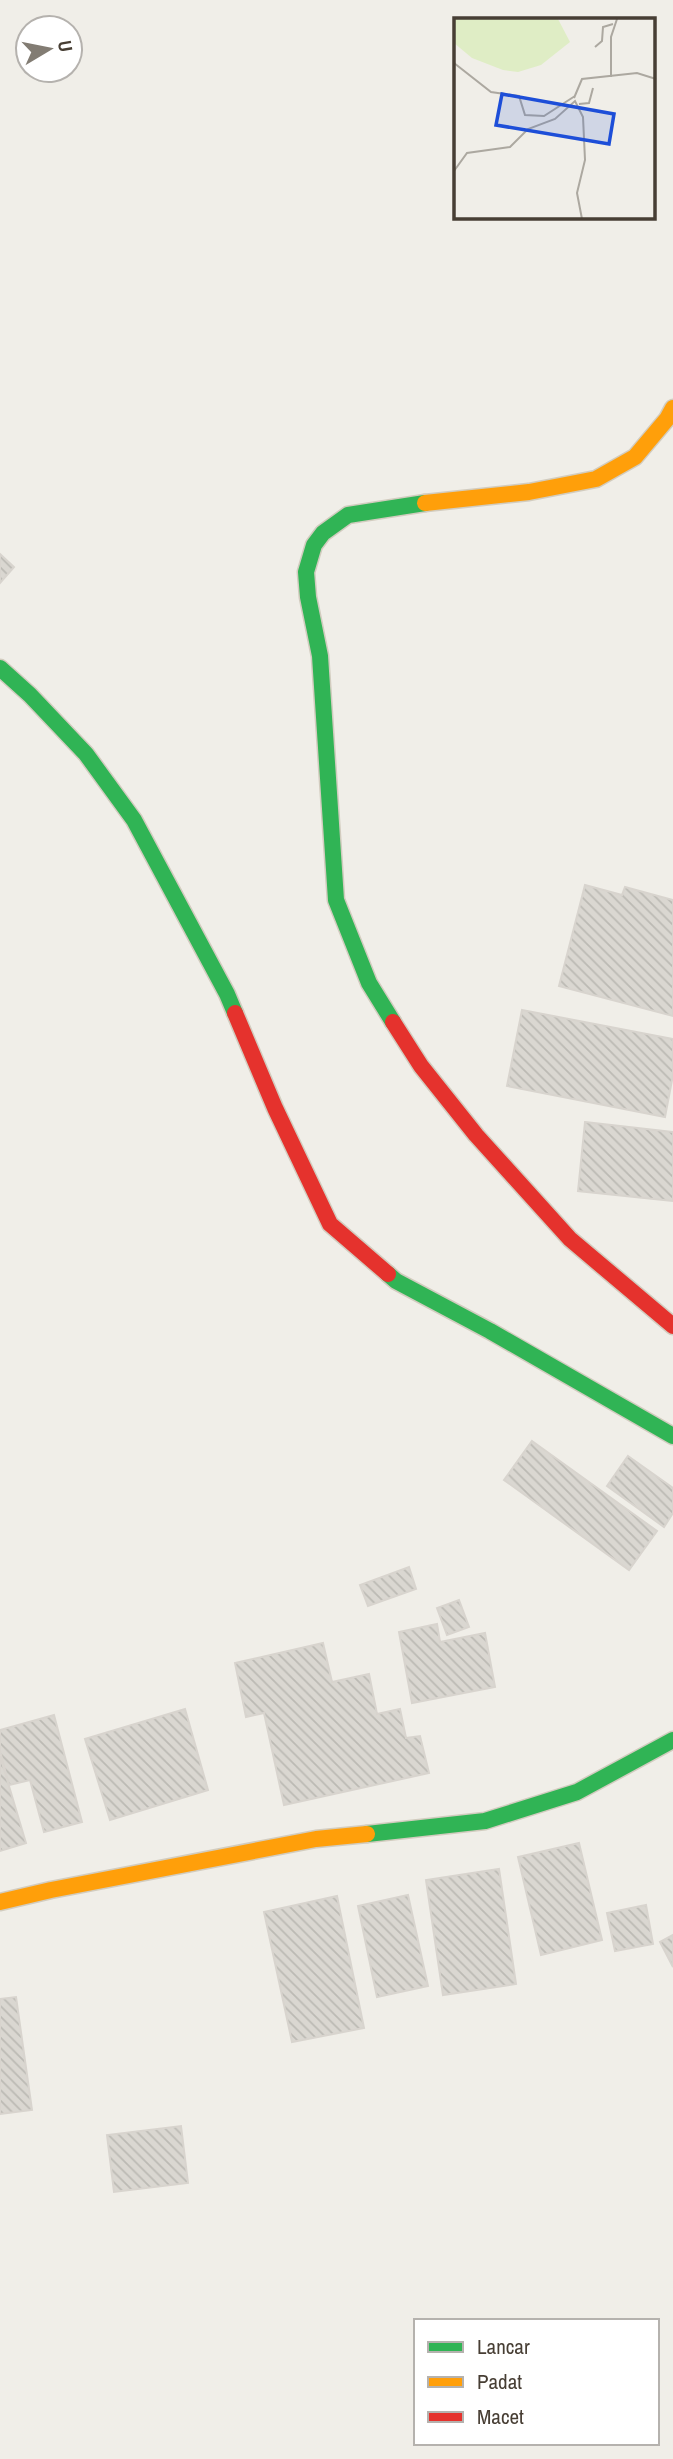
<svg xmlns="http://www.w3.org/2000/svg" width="673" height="2459" viewBox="0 0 673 2459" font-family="'Archivo Narrow',sans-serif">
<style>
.building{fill:url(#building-back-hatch);stroke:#d8d4ce;stroke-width:2}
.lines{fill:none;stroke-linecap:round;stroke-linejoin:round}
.fast-casing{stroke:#d2ccbf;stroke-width:19}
.slow-casing{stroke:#d2ccbf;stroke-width:19}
.jam-casing{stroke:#d2ccbf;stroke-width:19}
.fast{stroke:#30b455;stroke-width:16}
.slow{stroke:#ff9f0a;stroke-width:16}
.jam{stroke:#e5322d;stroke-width:16}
.inset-road{fill:none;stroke:#aca8a0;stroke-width:2}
.view{fill:#1d4ed8;fill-opacity:0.15;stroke:#1d4ed8;stroke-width:3.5}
.inset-edge{fill:none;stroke:#473e34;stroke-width:3.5}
</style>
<defs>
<pattern id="building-back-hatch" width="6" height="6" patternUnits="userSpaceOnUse" patternTransform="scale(1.75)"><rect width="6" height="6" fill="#dad7d1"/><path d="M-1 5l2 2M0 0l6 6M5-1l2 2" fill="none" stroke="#bcbab4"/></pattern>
</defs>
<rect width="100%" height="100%" fill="#f0eee8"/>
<g class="building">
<path d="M0,554L14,567L0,583Z"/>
<path d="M585,885L622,895L625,887L673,900V1016L559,986Z"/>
<path d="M522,1010L673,1039V1075L665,1117L507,1086Z"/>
<path d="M585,1122L673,1132V1201L578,1191Z"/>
<path d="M532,1441L657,1531L629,1570L504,1480Z"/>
<path d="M628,1456L673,1488V1513L664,1527L607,1486Z"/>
<path d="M409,1567L416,1589L368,1606L360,1585Z"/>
<path d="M459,1600L469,1627L447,1635L437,1608Z"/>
<path d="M437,1624L440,1642L485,1633L495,1687L412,1703L399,1632Z"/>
<path d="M323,1643L332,1682L369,1674L377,1714L400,1709L406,1738L420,1736L429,1773L284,1805L264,1713L246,1717L235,1663Z"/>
<path d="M185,1709L208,1790L110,1820L85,1739Z"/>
<path d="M54,1715L82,1822L44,1832L30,1780L9,1785L0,1751V1730Z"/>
<path d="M0,1756L26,1843L0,1851Z"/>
<path d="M579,1843L602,1940L541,1955L518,1857Z"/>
<path d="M499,1869L516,1984L443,1995L426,1880Z"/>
<path d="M408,1895L428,1986L377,1997L358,1906Z"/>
<path d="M337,1896L364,2028L292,2042L264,1912Z"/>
<path d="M646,1905L653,1944L615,1951L607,1913Z"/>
<path d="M673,1935V1967L660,1942Z"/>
<path d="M16,1997L32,2110L0,2114V1999Z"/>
<path d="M181,2126L188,2183L114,2192L107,2135Z"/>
</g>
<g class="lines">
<g class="fast-casing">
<g id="fast">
<path d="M0,668L30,695L86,754L134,820L227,994L235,1013"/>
<path d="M393,1022L369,983L336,900L320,656L308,597L306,572L314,545L323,533L348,515L425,503"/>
<path d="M388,1274L396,1281L490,1331L673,1436"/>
<path d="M367,1834L485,1821L577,1792L673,1740"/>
</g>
</g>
<g class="slow-casing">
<g id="slow">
<path d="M425,503L529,492L596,479L635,457L667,419L673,408"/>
<path d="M0,1902L51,1890L316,1839L367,1834"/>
</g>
</g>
<g class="jam-casing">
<g id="jam">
<path d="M235,1013L275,1108L330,1224L388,1274"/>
<path d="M393,1022L421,1066L476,1135L570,1239L673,1326"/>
</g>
</g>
<use href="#fast" class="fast"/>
<use href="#slow" class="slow"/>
<use href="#jam" class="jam"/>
</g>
<g transform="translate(454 18)">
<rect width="201" height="201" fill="#f0eee8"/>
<path d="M0,1H104L116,24L87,47L64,54L49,52L18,40L0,25Z" fill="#dfedc5"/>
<path class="inset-road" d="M141,29L148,23L149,9L159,6M0,45L37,74L65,78L71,97L90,98L121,78M157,59V19L163,1M120,80L128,61L183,55L202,61M125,86L135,85L139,70M0,153L13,135L56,129L74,111L101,101L121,83L129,99L131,142L123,175L128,201"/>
<path class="view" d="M48,76L160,96L155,126L42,107Z"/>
<rect width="201" height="201" class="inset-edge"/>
</g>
<rect x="414" y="2319" width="245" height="126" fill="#ffffff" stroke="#b5b2ae" stroke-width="2"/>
<rect x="428" y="2342" width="35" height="10" fill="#30b455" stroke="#b5b2ae" stroke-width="2"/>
<text x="477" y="2354" font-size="21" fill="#473e34">Lancar</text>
<rect x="428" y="2377" width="35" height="10" fill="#ff9f0a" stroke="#b5b2ae" stroke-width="2"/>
<text x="477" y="2389" font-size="21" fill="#473e34">Padat</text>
<rect x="428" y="2412" width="35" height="10" fill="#e5322d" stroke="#b5b2ae" stroke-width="2"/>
<text x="477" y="2424" font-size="21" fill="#473e34">Macet</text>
<g transform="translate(49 49) rotate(80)"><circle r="33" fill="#ffffff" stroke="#b5b2ae" stroke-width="2"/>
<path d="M0-5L12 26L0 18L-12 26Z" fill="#827c73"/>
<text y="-10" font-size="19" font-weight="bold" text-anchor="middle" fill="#473e34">U</text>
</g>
</svg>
